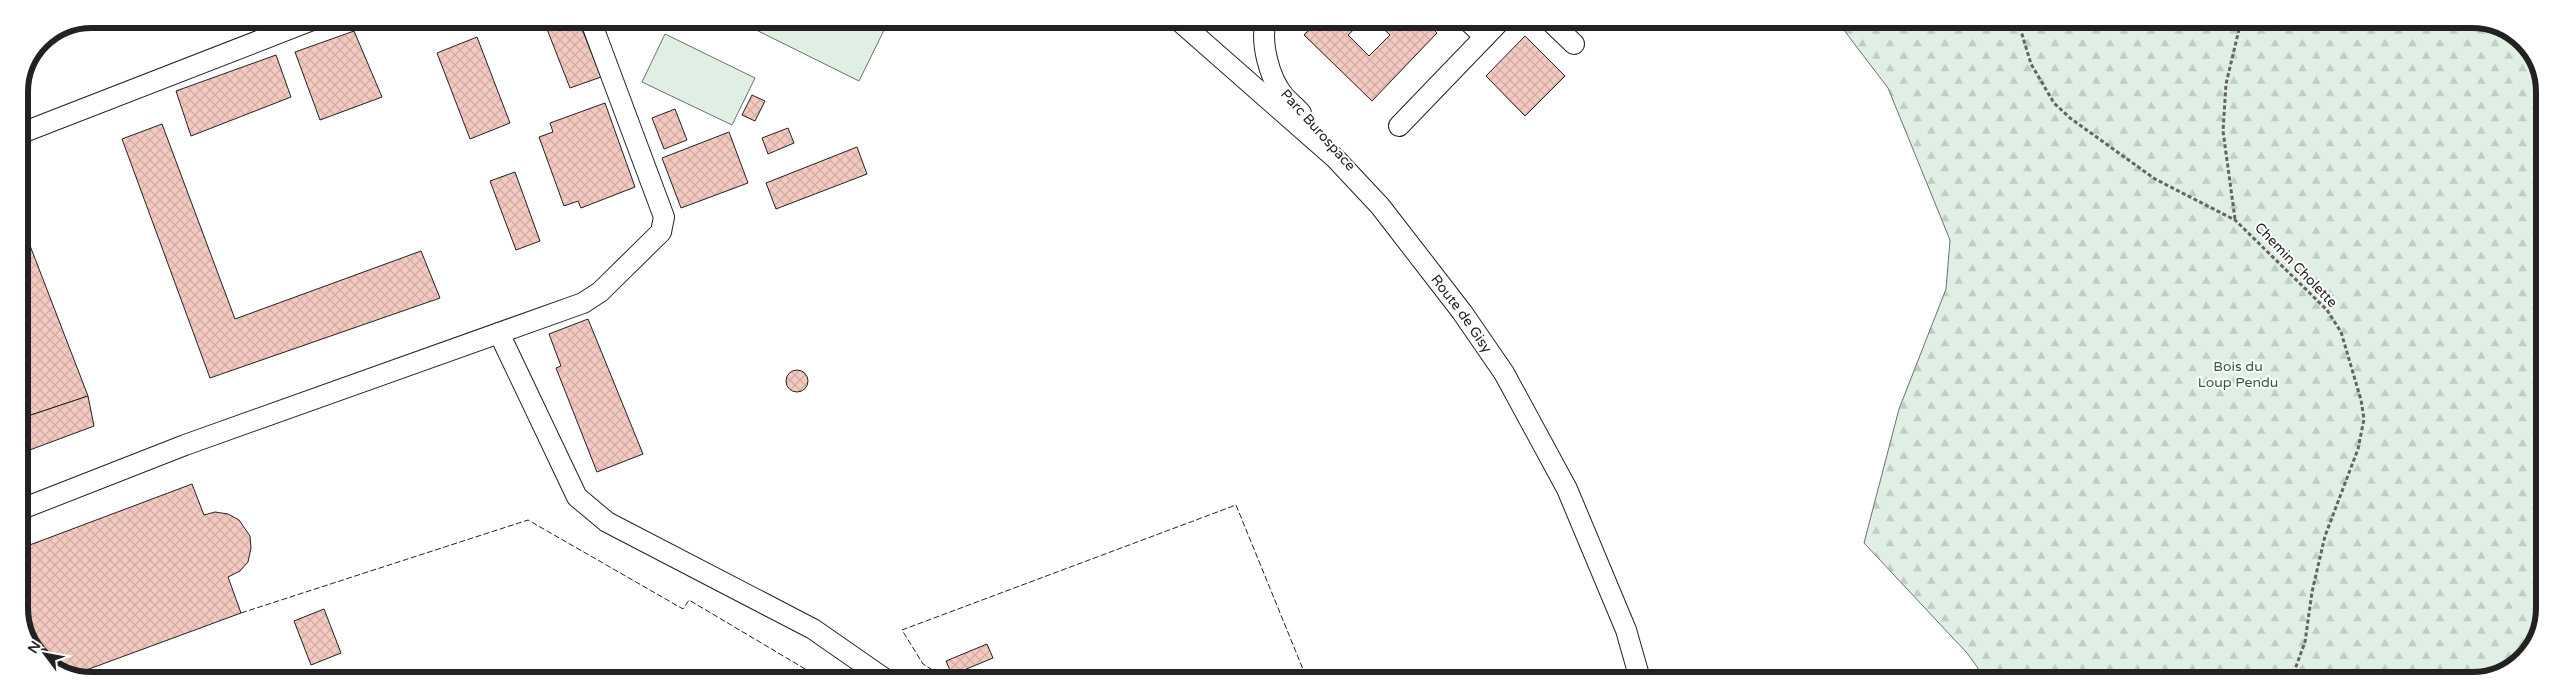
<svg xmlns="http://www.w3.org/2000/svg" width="2563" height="699" viewBox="0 0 2563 699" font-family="'Varela Round',sans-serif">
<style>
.forest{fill:url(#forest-firs);stroke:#6f6f6f}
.pitch{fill:#e0efe3;stroke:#6f6f6f}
.building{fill:url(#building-cross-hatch);stroke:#222}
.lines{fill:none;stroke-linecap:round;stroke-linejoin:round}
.minor-casing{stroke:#222;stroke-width:22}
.path{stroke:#646464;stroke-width:3;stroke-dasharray:4 2.5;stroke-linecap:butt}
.minor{stroke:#fff;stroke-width:20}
.fence{stroke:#222;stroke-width:1;stroke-dasharray:6 2.5;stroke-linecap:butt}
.labels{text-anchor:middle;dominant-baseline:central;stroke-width:4;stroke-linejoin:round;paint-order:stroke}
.street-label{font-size:14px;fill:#222;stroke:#fff}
.park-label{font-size:14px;fill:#2f5e38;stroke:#fff}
.rim{fill:none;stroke:#222;stroke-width:6}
</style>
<defs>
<pattern id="forest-firs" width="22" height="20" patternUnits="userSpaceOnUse" patternTransform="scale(1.25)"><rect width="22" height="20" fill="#e0efe3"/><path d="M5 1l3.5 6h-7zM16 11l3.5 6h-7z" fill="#c0cdc2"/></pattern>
<pattern id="building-cross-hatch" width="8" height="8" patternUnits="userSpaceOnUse" patternTransform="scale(1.25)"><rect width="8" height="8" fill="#f3c9c0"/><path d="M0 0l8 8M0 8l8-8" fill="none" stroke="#d0aca5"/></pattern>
</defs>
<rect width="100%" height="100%" fill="#fff"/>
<path class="forest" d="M1837,21H2490L2526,44L2544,87L2542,626L2516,665L2471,680H1974L1978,668L1967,653L1864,543L1899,409L1946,289L1950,240L1888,88Z"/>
<g class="pitch">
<path d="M734,19L889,20L859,81Z"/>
<path d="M665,34L755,78L732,125L642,82Z"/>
</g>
<g class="building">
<path d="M512,19H533L515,27Z"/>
<path d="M543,19H578L601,77L570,88Z"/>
<path d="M1318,20H1364L1348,35L1369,56L1390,35L1374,20H1424L1437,33L1372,101L1304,35Z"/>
<path d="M354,31L382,97L320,120L295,52Z"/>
<path d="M1525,36L1565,76L1525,116L1486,76Z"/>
<path d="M477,37L510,123L470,139L437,53Z"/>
<path d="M276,55L291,97L191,136L176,91Z"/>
<path d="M752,95L765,101L755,121L742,115Z"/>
<path d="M605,103L635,187L581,208L578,201L564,206L539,137L553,132L550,123Z"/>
<path d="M675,109L687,140L664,149L652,118Z"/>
<path d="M162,124L235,319L421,251L440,298L210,378L122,139Z"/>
<path d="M788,128L794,143L768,154L762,138Z"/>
<path d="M729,132L748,183L681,208L662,158Z"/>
<path d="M857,147L867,174L776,209L766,183Z"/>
<path d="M515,172L540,241L516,250L490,181Z"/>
<path d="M19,217L88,396L19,419Z"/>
<path d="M588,319L643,454L597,472L556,368L561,366L549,334Z"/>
<circle cx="797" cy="381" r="11"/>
<path d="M88,396L94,426L19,454V419Z"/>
<path d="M192,484L204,515L215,512L228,514L239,520L250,536L251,548L248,562L240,571L228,577L241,613L70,676L37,655L19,612V549Z"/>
<path d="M324,609L341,653L311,665L294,621Z"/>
<path d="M987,644L993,658L952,675L946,661Z"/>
</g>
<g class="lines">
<g class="minor-casing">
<g id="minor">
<path id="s1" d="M1178,20L1335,158L1380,206L1462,312L1504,373L1567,489L1626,630L1640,679"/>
<path d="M1266,20C1260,42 1269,78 1284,96C1289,102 1296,107 1301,113"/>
<path d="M1467,20L1485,37"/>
<path d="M1549,20L1574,44"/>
<path d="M1399,126L1501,20"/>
<path d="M19,134L315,19"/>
<path d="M499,333L577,497L607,522L813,629L885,679"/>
<path d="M19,510L185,445L583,303L600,292L661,232L664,217L590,19"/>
</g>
</g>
<g class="path">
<path d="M2018,21L2031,64L2054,103L2070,118L2155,179L2235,220L2327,310L2341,332L2361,400L2364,419L2358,449L2325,536L2312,592L2305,642L2291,680"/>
<path d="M2235,219L2223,131L2226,84L2241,21"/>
</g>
<use href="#minor" class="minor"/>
<g class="fence">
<path d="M241,613L528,520L683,609L689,600L822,679"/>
<path d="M947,679L923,664L902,630L1236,505L1307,679"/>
</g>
</g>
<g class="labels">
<g class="street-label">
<text transform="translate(1318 130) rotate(48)">Parc Burospace</text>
<text transform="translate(2296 265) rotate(46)">Chemin Cholette</text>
<text stroke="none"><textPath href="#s1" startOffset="410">Route de Gisy</textPath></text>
</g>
<g class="park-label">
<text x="2238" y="366">Bois du<tspan x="2238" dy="16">Loup Pendu</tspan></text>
</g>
</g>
<path d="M0 0H2563V699H0ZM92 28H2472A64 64 0 0 1 2536 92V608A64 64 0 0 1 2472 672H92A64 64 0 0 1 28 608V92A64 64 0 0 1 92 28Z" fill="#fff" fill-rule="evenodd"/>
<path class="rim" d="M92 28H2472A64 64 0 0 1 2536 92V608A64 64 0 0 1 2472 672H92A64 64 0 0 1 28 608V92A64 64 0 0 1 92 28Z"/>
<g transform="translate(45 654) rotate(302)" stroke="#ffffff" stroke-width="4" paint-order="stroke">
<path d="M0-4L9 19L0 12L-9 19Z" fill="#222222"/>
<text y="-8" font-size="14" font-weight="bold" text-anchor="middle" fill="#222222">N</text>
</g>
</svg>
